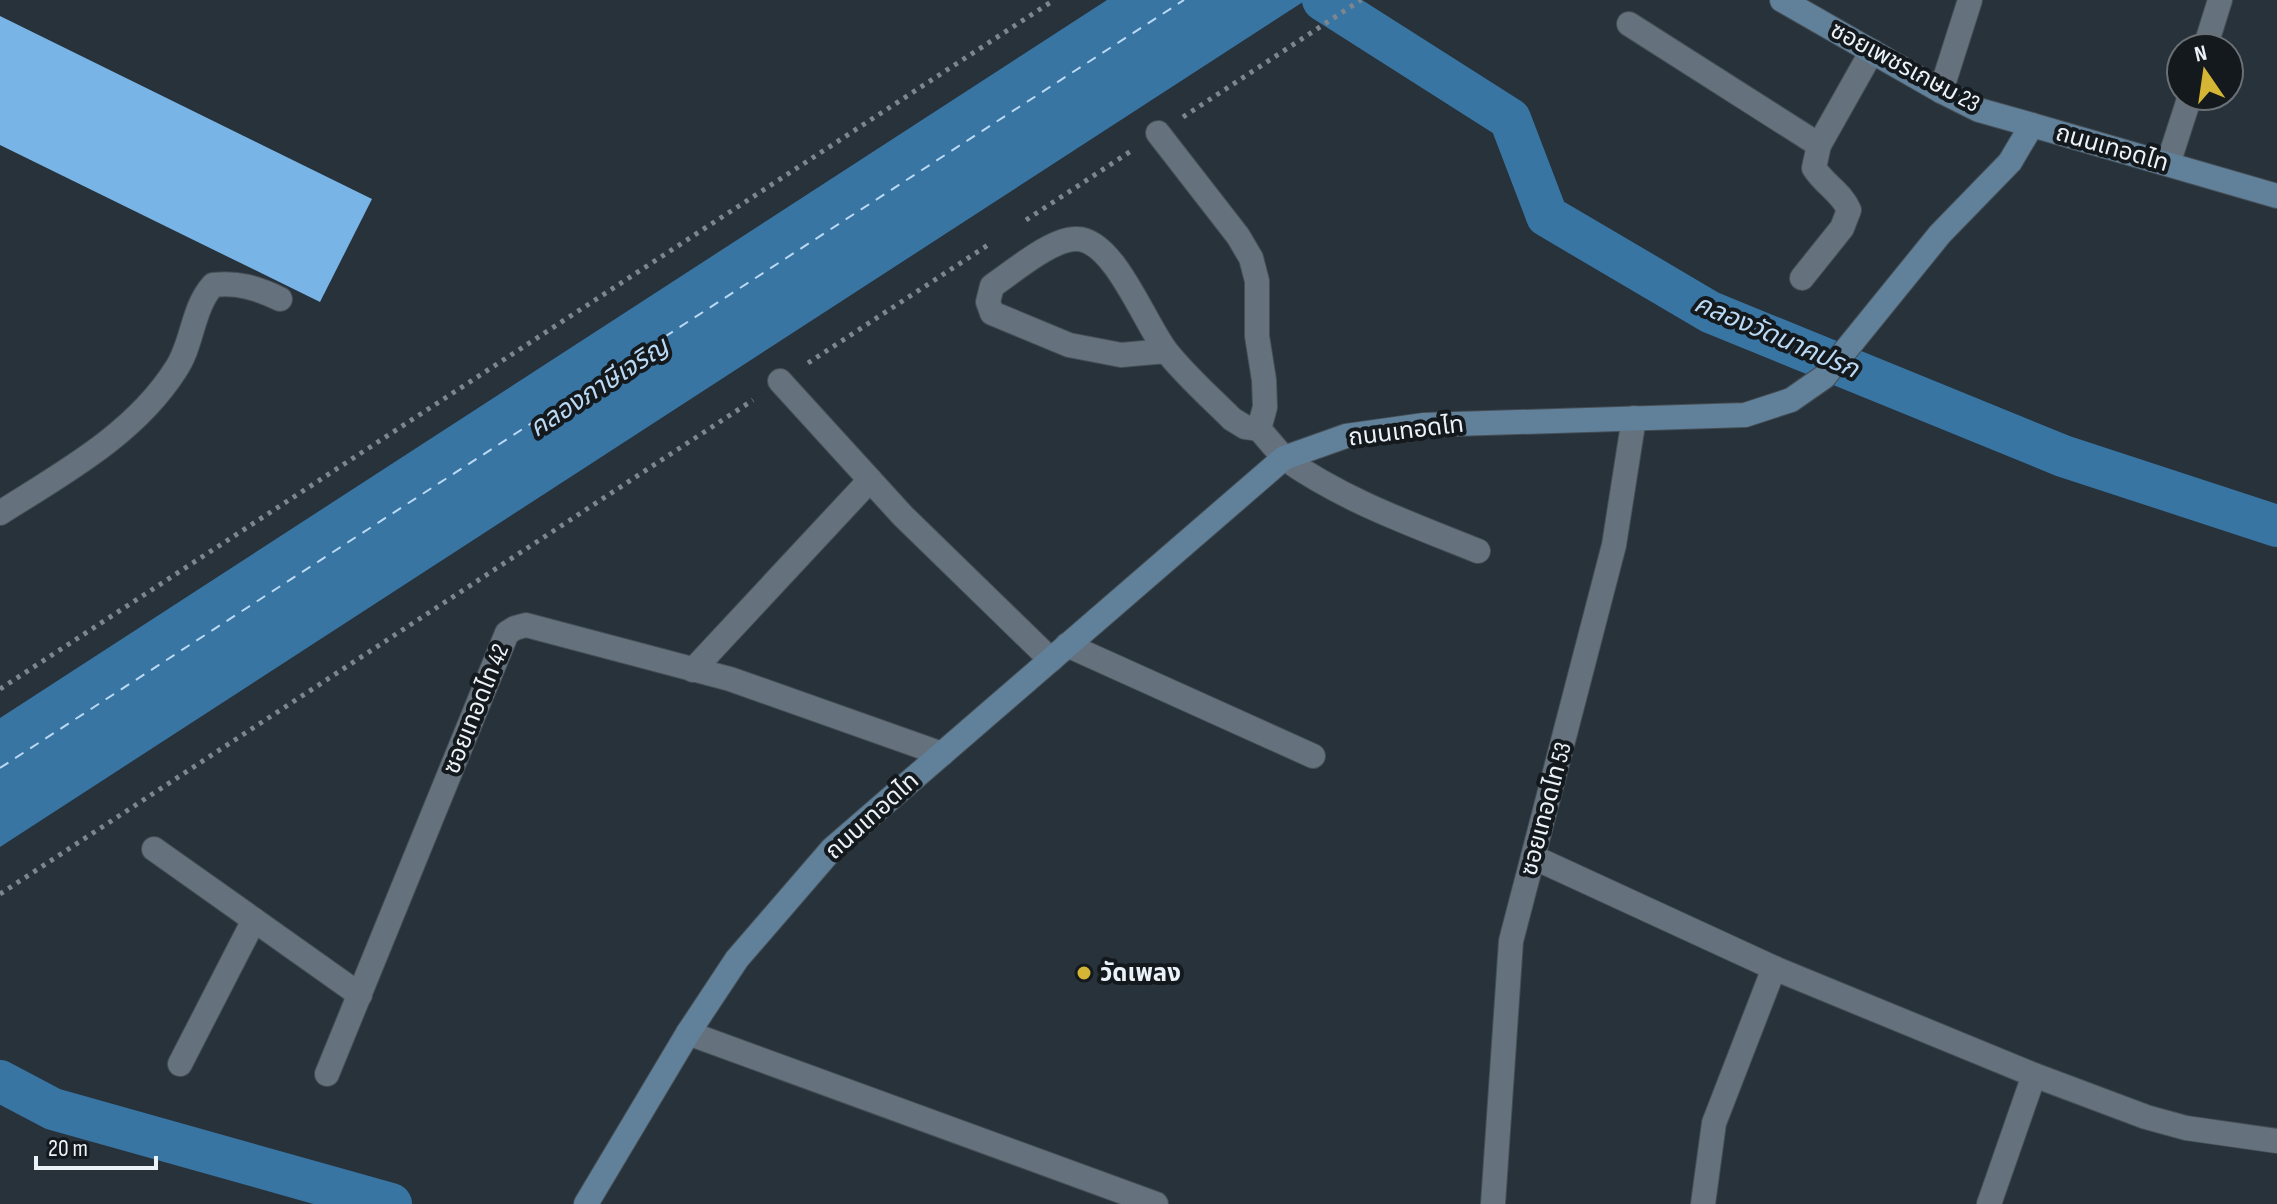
<svg xmlns="http://www.w3.org/2000/svg" width="2277" height="1204" viewBox="0 0 2277 1204" font-family="'Sofia Sans Condensed','Noto Sans Thai',sans-serif">
<style>
.water{fill:#3975a3}
.lines{fill:none;stroke-linecap:round;stroke-linejoin:round}
.canal{stroke:#3975a3;stroke-width:42}
.ferry{stroke:#bad9f4;stroke-width:2;stroke-dasharray:10 8;stroke-linecap:butt}
.building{fill:#78b4e6}
.service-casing{stroke:#454e55;stroke-width:26}
.minor-casing{stroke:#454e55;stroke-width:26}
.secondary-casing{stroke:#454e55;stroke-width:26}
.path{stroke:#7d868e;stroke-width:5;stroke-dasharray:4 6;stroke-linecap:butt}
.service{stroke:#65717c;stroke-width:24}
.minor{stroke:#65717c;stroke-width:24}
.secondary{stroke:#61809a;stroke-width:24}
.poi-dot{fill:#d5b534;stroke:#14191d;stroke-width:3}
.labels{text-anchor:middle;dominant-baseline:central;stroke-width:8;stroke-linejoin:round;paint-order:stroke}
.street-label{font-size:24px;fill:#ebf2f8;stroke:#14191d}
.poi-label{font-size:24px;font-weight:bold;fill:#ebf2f8;stroke:#14191d;text-anchor:start}
.water-label{font-size:26px;font-style:italic;fill:#bad9f4;stroke:#14191d}
</style>
<rect width="100%" height="100%" fill="#27323b"/>
<path class="water" d="M1107,0H1306L0,847V718Z"/>
<g class="lines">
<g class="canal">
<path d="M1323,0L1510,119L1547,216L1710,312L2063,456L2277,526"/>
<path d="M0,1081L53,1109L391,1204"/>
</g>
<path class="ferry" d="M0,768L1184,0"/>
</g>
<path class="building" d="M0,16L372,199L320,302L0,145Z"/>
<g class="lines">
<g class="service-casing">
<g id="service">
<path d="M1629,24L1819,145"/>
<path d="M1941,91L1970,0"/>
<path d="M1158,133L1238,236L1251,258L1257,281V336L1264,380L1265,407L1259,429L1284,458"/>
<path d="M1802,278L1842,228L1849,210C1842,193 1824,184 1814,168L1819,145L1872,51"/>
<path d="M1166,351L1121,355L1069,345L992,313L988,302L992,286C1013,272 1052,238 1077,239C1115,240 1145,325 1167,352C1186,376 1210,397 1232,419L1245,427L1259,429"/>
<path d="M154,849L360,995"/>
<path d="M688,1033L1156,1204"/>
<path d="M180,1064L254,920"/>
</g>
</g>
<g class="minor-casing">
<g id="minor">
<path d="M2205,48L2220,0"/>
<path d="M2168,164L2190,96"/>
<path d="M780,381L903,516L1051,660"/>
<path d="M1284,458C1343,500 1411,524 1478,551"/>
<path d="M0,513C63,473 135,434 176,369C193,344 192,308 213,285C238,282 257,288 280,299"/>
<path d="M1067,645L1313,756"/>
<path d="M693,670L870,480"/>
<path d="M1533,857L1774,968L2034,1075L2146,1117L2186,1128L2277,1141"/>
<path d="M327,1074L507,633L515,628L526,625L730,679L942,754"/>
<path d="M1493,1204L1511,941L1614,545L1634,418"/>
<path d="M1703,1204L1714,1123L1774,968"/>
<path d="M1989,1204L2034,1075"/>
</g>
</g>
<g class="secondary-casing">
<g id="secondary">
<path d="M1782,0L1941,91L1979,110L2032,125"/>
<path d="M586,1204L688,1033L737,959L832,849L1284,458L1346,436L1424,425L1745,415L1791,400L1824,377L1940,234L2010,162L2032,125L2277,196"/>
</g>
</g>
<g class="path">
<path d="M1183,117L1361,0"/>
<path d="M1026,220L1131,151"/>
<path d="M808,363L991,243"/>
<path d="M0,689L1054,0"/>
<path d="M0,894L753,400"/>
</g>
<use href="#service" class="service"/>
<use href="#minor" class="minor"/>
<use href="#secondary" class="secondary"/>
</g>
<circle class="poi-dot" cx="1084" cy="973" r="8"/>
<g class="labels">
<g class="street-label">
<text transform="translate(1905 67) rotate(28)">ซอยเพชรเกษม 23</text>
<text transform="translate(2112 148) rotate(16)">ถนนเทอดไท</text>
<text transform="translate(1406 431) rotate(-7)">ถนนเทอดไท</text>
<text transform="translate(476 709) rotate(-68)">ซอยเทอดไท 42</text>
<text transform="translate(1546 809) rotate(-75)">ซอยเทอดไท 53</text>
<text transform="translate(872 816) rotate(-42)">ถนนเทอดไท</text>
</g>
<g class="poi-label">
<text x="1100" y="973">วัดเพลง</text>
</g>
<g class="water-label">
<text transform="translate(1776 337) rotate(23)">คลองวัดนาคปรก</text>
<text transform="translate(599 388) rotate(-33)">คลองภาษีเจริญ</text>
</g>
</g>
<g transform="translate(2205 72) rotate(347)"><circle r="38" fill="#14191d" stroke="#6a7075" stroke-width="2"/>
<path d="M0-6L14 30L0 20L-14 30Z" fill="#d5b534"/>
<text y="-12" font-size="22" font-weight="bold" text-anchor="middle" fill="#ebf2f8">N</text>
</g>
<path d="M36 1156v12h120v-12" fill="none" stroke="#ebf2f8" stroke-width="4"/>
<text x="48" y="1156" font-size="24" fill="#ebf2f8" stroke="#14191d" stroke-width="6" paint-order="stroke">20 m</text>
</svg>
